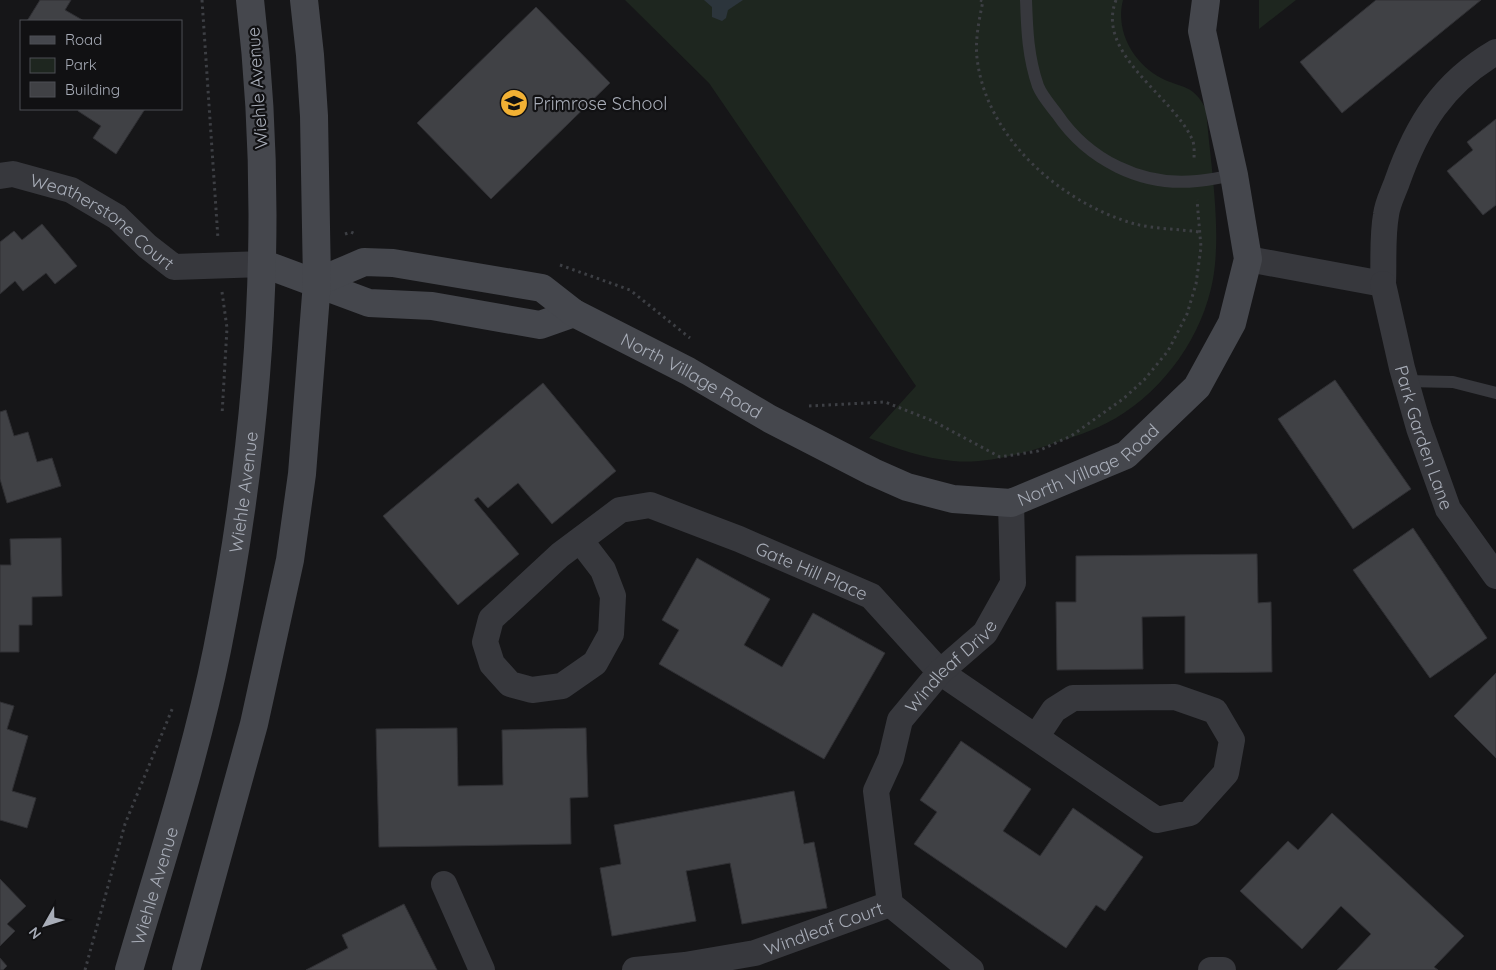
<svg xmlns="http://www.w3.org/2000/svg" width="1496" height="970" viewBox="0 0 1496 970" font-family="Quicksand,sans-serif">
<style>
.green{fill:#1e261f}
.water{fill:#2c353c}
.building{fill:#404145;stroke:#303034}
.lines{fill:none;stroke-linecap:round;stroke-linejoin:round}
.path{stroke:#3d3f44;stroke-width:3;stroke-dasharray:2.5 4;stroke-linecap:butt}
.lane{stroke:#37383d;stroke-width:12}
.street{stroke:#37383d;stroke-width:26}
.secondary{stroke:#45474d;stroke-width:28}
.labels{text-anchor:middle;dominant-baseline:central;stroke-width:4.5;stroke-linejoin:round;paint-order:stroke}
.street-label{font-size:18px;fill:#a8adb8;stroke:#111113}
.poi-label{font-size:18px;fill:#a8adb8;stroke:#111113;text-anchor:start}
</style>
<rect width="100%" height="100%" fill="#161618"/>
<g class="green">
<path d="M625,0H1123C1115,31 1133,63 1161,78C1183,89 1193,84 1206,109C1210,161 1222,228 1213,279C1203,335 1165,389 1116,418C1094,431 1070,438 1046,446C1017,455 984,464 953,461C923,458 897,449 869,438L916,386L709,83Z"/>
<path d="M1259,0H1296L1259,29Z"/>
</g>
<path class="water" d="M704,0H743L728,10L726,18L722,21L712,17V7Z"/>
<g class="building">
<path d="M40,0H71L65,10L84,21H27Z"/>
<path d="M1376,0H1481L1342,113L1300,62Z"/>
<path d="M536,7L610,83L491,199L417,123Z"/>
<path d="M79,109H145L116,154L93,138L101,126L78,111Z"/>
<path d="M1496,119V205L1483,215L1447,171L1473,150L1467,142Z"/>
<path d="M42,224L77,266L55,284L46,273L23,291L15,281L0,294V242L14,231L22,240Z"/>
<path d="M1335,380L1411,489L1353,529L1278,419Z"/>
<path d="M543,383L616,471L552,524L518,483L488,508L478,497L474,500L519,554L458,605L383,516Z"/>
<path d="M6,410L14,436L28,432L37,462L52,458L61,486L7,503L0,479V412Z"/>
<path d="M1413,528L1487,638L1430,678L1353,570Z"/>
<path d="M61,538L62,596L32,597V625H19V652H0V565H11L10,539Z"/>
<path d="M1257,554L1258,603L1271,602L1272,672L1185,673V616L1142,617L1143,669L1057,670L1056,602H1076V556Z"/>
<path d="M697,558L770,599L744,645L782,667L813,613L885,653L824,759L659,664L679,630L662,620Z"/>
<path d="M1496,673V758L1454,716Z"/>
<path d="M0,702L14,706L7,729L28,736L12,791L36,798L27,828L0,820Z"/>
<path d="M457,728L458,786L503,785L502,730L586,728L588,797L570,798L571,844L379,847L376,729Z"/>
<path d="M961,741L1031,789L1003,831L1040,856L1073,808L1143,857L1105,911L1096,905L1066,948L914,844L937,812L920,800Z"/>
<path d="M794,791L804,844L814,842L827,908L742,924L730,863L686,871L696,921L612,936L600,868L621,864L614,825Z"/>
<path d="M1332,813L1464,936L1434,967L1438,970H1337L1371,934L1341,906L1302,949L1240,891L1288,841L1298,850Z"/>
<path d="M0,879L26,906L7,924L15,931L0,946Z"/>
<path d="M404,904L437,970H306L348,948L342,935Z"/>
<path d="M0,958L7,966L3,970H0Z"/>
</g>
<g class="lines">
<g class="path">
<path d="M202,0L218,239"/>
<path d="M980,0L983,1C979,20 975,40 977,58C986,138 1061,203 1135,224C1155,229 1179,229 1199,232"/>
<path d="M1116,0C1095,54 1172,95 1192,139C1195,145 1194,154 1194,161"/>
<path d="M345,234L351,232L357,235"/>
<path d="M560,265L630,290L690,338"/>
<path d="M222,292L227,328L222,415"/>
<path d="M809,406L885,402L933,421L1000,457L1038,451L1071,436L1123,399L1144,380L1168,351L1187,314L1196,284L1201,247L1197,200"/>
<path d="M85,970L125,824L173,707"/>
</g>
<g class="lane">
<path d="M1026,0C1027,30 1028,57 1038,86C1042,96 1051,106 1057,114C1088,160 1142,187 1197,181C1209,180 1222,177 1234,175"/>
<path d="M1406,381L1453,382L1496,393"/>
</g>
<g class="street">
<path id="s1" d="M0,176L13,174L71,190L117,217L147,246L174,267L264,264"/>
<path d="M1248,259L1383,284C1384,262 1382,237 1386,215C1387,204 1393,193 1397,182C1417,125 1443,83 1496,52"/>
<path id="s2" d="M1383,284L1402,368L1419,428L1448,509L1496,576"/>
<path id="s3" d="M580,540L603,570L613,596L611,634L595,663L562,686L532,690L510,684L492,664L485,642L491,619L560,555L620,510L650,505L739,539L871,596L940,672L1157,820L1190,813L1226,773L1232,740L1215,711L1175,697L1073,698L1054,710L1036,737"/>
<path d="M444,884L482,970"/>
<path id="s4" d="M635,970L685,965L755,953L890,904"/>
<path id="s5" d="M971,970L890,904L876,791L891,758L900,720L940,672L985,633L1013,583L1011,503"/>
<path d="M1211,970H1223"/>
</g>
<g class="secondary">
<path d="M264,264L369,303L432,306L540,325L574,313"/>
<path id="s6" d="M317,282L364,262L393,263L542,288L574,313L688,371L770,419L873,472L907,487L953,499L1011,503L1126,455L1197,387L1232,323L1248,259L1234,175L1202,31L1206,0"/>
<path id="s7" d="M129,970C160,864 195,758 217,650C260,436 276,218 250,0"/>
<path d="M186,970L254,724L290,560L302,474L317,282L314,116L310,55L304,0"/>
</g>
</g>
<defs>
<g id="school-disc" transform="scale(1.4375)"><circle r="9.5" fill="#f2b134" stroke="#111113"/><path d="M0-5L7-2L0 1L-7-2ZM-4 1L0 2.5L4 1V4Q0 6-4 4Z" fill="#111"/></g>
</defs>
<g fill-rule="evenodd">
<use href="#school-disc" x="514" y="103"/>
</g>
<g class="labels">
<g class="street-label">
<text transform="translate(257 88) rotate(-94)">Wiehle Avenue</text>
<text stroke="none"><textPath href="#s1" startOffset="116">Weatherstone Court</textPath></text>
<text stroke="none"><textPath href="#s6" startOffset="405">North Village Road</textPath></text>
<text stroke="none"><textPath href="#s2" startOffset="159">Park Garden Lane</textPath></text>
<text stroke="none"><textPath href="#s6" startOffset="840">North Village Road</textPath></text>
<text stroke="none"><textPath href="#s7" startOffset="492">Wiehle Avenue</textPath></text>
<text stroke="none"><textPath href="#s3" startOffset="678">Gate Hill Place</textPath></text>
<text stroke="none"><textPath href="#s5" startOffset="368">Windleaf Drive</textPath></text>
<text stroke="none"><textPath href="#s7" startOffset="88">Wiehle Avenue</textPath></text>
<text stroke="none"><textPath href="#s4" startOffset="194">Windleaf Court</textPath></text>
</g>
<g class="poi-label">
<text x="533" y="103">Primrose School</text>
</g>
</g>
<rect x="20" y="20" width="162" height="90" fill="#111113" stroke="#4d4f55"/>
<rect x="30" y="36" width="25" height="8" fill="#45474d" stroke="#4d4f55"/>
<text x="65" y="45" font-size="15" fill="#a8adb8">Road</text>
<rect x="30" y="58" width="25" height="15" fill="#1e261f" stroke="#4d4f55"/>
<text x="65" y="70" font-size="15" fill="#a8adb8">Park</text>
<rect x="30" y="82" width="25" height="15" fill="#404145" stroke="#4d4f55"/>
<text x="65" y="95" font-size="15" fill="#a8adb8">Building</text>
<g transform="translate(45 925) rotate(231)" stroke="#111113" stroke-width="4" paint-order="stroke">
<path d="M0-4L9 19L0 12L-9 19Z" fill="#a8adb8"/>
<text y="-8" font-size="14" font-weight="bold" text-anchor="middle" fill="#a8adb8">N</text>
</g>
</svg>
